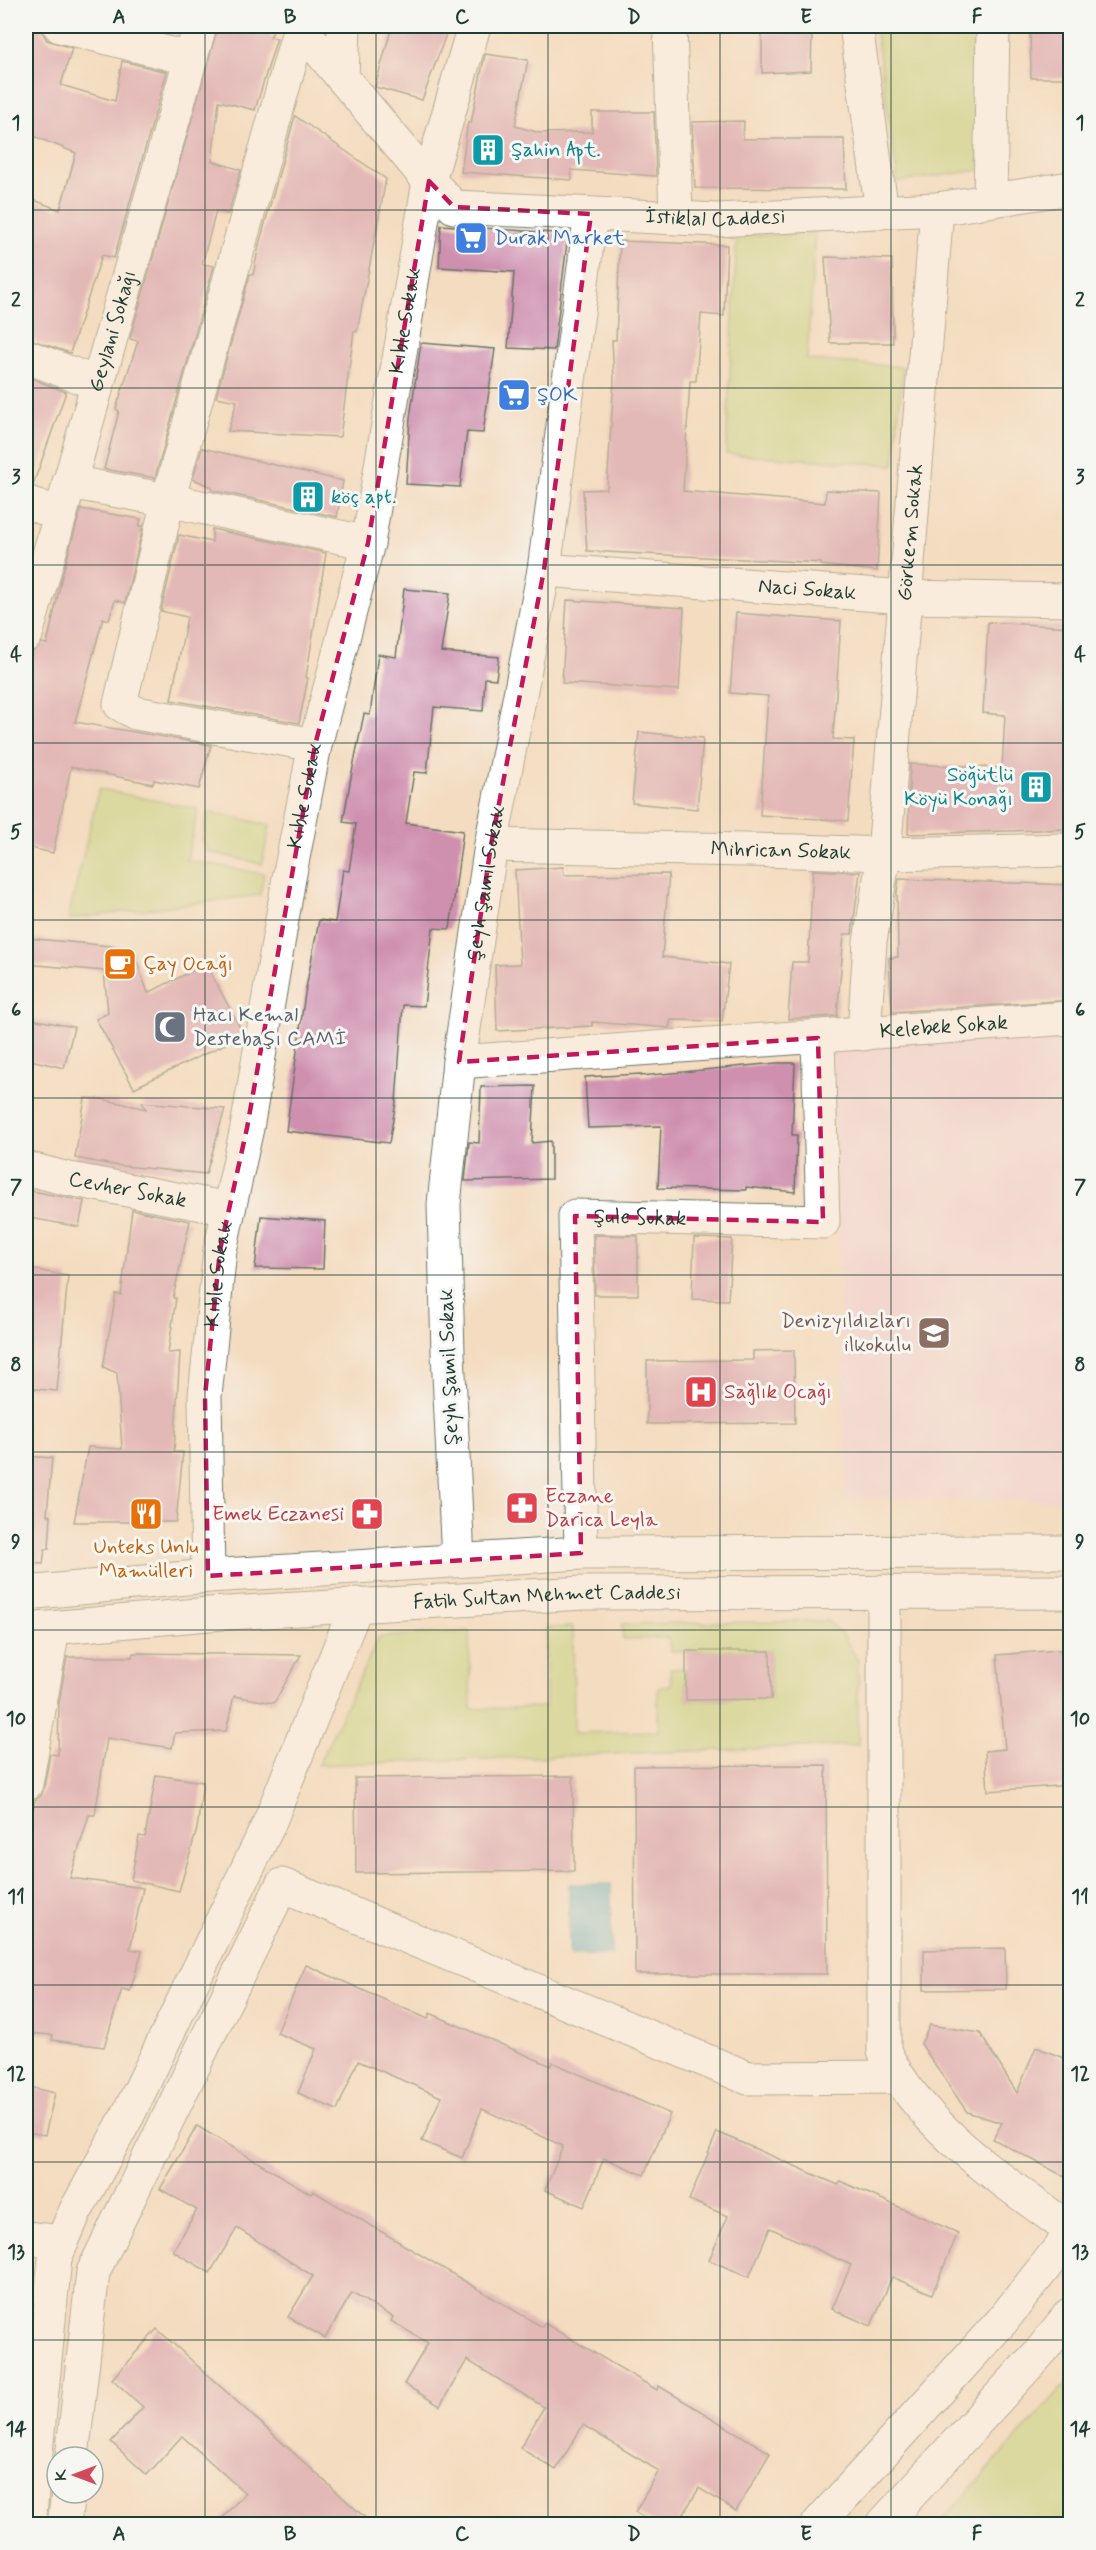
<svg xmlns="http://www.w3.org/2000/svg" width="1096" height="2550" viewBox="0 0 1096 2550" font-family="Mynerve,sans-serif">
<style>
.built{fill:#f1d0e3}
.green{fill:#bdd57a;stroke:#6e8957;stroke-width:1.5}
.water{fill:#46a9c6;stroke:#32737d;stroke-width:1.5}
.building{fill:#cf8faf}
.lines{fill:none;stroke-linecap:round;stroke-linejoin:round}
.minor-casing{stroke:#6a7565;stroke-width:35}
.major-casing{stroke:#6a7565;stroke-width:35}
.minor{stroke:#fff;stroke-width:33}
.major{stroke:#fff;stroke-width:33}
.marked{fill:none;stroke:#c2185b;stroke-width:4.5;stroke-dasharray:12 8;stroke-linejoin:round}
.grid{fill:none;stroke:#1f3d34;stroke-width:1.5;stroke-opacity:0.55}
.labels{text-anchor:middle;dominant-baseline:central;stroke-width:6;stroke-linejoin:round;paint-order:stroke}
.culture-label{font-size:21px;fill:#0d838f;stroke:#f6f6f2;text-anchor:start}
.street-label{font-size:21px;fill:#1f3d34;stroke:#f6f6f2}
.shop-label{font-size:21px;fill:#366cbe;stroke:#f6f6f2;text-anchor:start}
.food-label{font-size:21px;fill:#c56008;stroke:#f6f6f2;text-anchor:start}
.worship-label{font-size:21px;fill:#5b616d;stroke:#f6f6f2;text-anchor:start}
.education-label{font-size:21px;fill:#785e54;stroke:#f6f6f2;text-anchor:end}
.health-label{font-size:21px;fill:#be3a42;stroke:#f6f6f2;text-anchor:start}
.neatline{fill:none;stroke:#1f3d34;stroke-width:2}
.grid-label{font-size:20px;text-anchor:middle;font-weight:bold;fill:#1f3d34}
</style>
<rect width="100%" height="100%" fill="#f6f6f2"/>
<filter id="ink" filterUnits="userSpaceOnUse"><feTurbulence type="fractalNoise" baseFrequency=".0167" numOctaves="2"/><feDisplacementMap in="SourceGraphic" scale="12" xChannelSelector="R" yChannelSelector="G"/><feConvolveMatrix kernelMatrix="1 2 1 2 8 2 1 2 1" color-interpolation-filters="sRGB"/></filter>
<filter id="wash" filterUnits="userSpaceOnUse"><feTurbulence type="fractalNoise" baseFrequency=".008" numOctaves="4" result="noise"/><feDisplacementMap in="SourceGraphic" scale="24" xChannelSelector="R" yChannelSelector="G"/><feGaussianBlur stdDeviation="1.35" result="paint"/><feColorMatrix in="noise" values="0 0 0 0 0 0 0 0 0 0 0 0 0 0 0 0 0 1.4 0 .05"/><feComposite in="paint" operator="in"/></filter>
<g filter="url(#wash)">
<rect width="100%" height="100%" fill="#f4dcc0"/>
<path class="built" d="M1070,1034V1501L846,1497L833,1049Z"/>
<g class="green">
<path d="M875,26H980L979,170L898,182Z"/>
<path d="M815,233L807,360L903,367L894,465L726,454L737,236Z"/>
<path d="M99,789L198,809L187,860L264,874L260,895L68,919Z"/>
<path d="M208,812L270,825L262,864L209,852L202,841Z"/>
<path d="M828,1621L843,1635L858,1661V1745L318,1765L379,1637L469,1631L471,1709L546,1707V1628L573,1627L574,1733L658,1731V1688L671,1686L670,1669H685L687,1700L771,1699L770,1651H670L669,1638L623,1639L622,1624Z"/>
<path d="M1070,2379V2524H939Z"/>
</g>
<rect class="water" x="569" y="1884" width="42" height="71"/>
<g id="blocks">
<g class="building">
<path d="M26,26H42V32L47,40L72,48L61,85L115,101L122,61L167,72L114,258L102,255L70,353L26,338V279L33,241L26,238V197L60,210L76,153L26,133Z"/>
<path d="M135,26H163L160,32Z"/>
<path d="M218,26H276L270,37L277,38L255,110L219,101L212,161L241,170L228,214L216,211L202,264L214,266L155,478L104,469L119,411L116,409L138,341L130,339Z"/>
<path d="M392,26H449L422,100L375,87Z"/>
<path d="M1030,26H1071V78H1031Z"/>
<path d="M762,33H812L811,71L762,73Z"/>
<path d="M485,54L528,60L515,126L540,133L592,132V112H654L656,176L571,170L572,180L461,172L468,122L471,123Z"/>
<path d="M295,116L386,179L357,332L354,331L340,437L228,431L237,401L216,397L250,274L253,275L259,245Z"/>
<path d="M744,121L743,139H844L846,189L695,188L692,122Z"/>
<path d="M441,225L568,234L554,350L508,348L514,272L439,267Z"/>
<path d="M620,241L727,245L724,316L701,314L696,381H690L683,491L825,503L826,490L881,493L877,571L821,565V563L587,551L583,490L607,489L614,379L612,340H616Z"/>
<path d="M825,257L892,259L893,343H830Z"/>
<path d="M421,343L495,349L483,433L467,432L460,487L406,484L410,418Z"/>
<path d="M26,376L66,392L33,485L26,484Z"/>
<path d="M202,448L343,481L337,517L212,490V487L193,479Z"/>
<path d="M81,509L141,519L139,526H143L125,603L115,600L109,620L103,618L75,722L211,745L199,789L154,780L153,784L71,767L53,853L26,847V681L32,652L42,643L47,644L63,572Z"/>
<path d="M212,529L326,553L306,678H308L299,723L171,700L187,617L161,611L179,535L212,542Z"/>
<path d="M404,589L450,593L441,652L499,657L496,679L485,678L483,711L434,707L427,773L414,772L406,823L463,831L450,929L433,928L424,1006L403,1005L396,1102L389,1143L286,1131L305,993L319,920L335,922L343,870L349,871L356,824L343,822L351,777L364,714L370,715L378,654L396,657Z"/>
<path d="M567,600L684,608L679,690L562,683Z"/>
<path d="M736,613L841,621L833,739L854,740L848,821L760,815L768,696L730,693Z"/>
<path d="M988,622L1071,627V829L908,834L910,764L1002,768L1005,715L983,713Z"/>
<path d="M639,732L703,738L697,809L632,803Z"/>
<path d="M563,867L564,875L669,874L662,957L729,964L722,1021L671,1020L669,1028L592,1022V1026L497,1031L495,965L520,964L515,870Z"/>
<path d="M813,870L860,872L852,934H844L837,1016L788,1019L792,962H808Z"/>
<path d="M899,879L1071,885V1000L892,1012L889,958L898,957L897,892Z"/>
<path d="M26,938L132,948L148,993L206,964L244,1035L134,1088L96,1019L108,1013L104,971L26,964Z"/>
<path d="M26,1018L74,1027L64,1068L26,1059Z"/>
<path d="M777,1063H795L792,1135H797L795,1192L746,1187V1190L658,1188L661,1126L588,1128L585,1077L641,1074V1076Z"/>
<path d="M535,1086L532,1143L551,1141V1179L465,1181L469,1142L479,1143L481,1087Z"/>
<path d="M85,1098L102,1099L146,1109L142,1102L225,1109L206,1174L113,1165L75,1158Z"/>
<path d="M32,1191L84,1201L79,1227L30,1218Z"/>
<path d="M132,1210L190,1221L173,1298H176L168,1353L180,1352L174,1452H183L176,1522H74L88,1447L122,1449L117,1373L103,1367L116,1294L121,1295Z"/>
<path d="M261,1216L325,1221L323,1269L255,1268Z"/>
<path d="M594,1235L638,1236V1295H595Z"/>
<path d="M694,1238L732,1239L728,1300L692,1299Z"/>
<path d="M26,1268L68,1276L57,1391L26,1388Z"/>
<path d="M794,1350L795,1423L647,1424V1361L753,1360V1351Z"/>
<path d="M26,1456L52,1458L47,1515L51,1516L49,1549H45L43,1564L26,1563Z"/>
<path d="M1071,1649V1785L988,1791L985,1751L1005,1749L997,1655Z"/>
<path d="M686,1651H770L771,1699L686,1700Z"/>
<path d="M133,1653L301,1655L274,1703L234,1696L226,1731L175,1733L172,1748L107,1738L95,1815H89L70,1878L143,1888L130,1949L142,1951L130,1991L122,1989L104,2047L52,2040L53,2035L26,2033V1848L35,1800L41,1796L44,1788L50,1754L58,1755L59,1703L67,1657H132Z"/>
<path d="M826,1765L827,1974H635L634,1766Z"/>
<path d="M156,1775L203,1782L197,1829L179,1891L131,1880L139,1836L145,1837Z"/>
<path d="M573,1776L574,1871L356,1873L355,1778Z"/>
<path d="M1005,1948L1006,1989L924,1990V1950Z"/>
<path d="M306,1965L428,2019L430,2013L551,2066L552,2062L670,2114L644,2175L604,2158L584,2207L545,2190L563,2146L482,2109L462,2158L422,2141L441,2097L358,2061L337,2110L298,2093L316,2049L277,2033Z"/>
<path d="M930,2025L980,2033L1017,2093L1036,2047L1071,2061V2180L993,2139L1002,2123L967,2112L921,2044Z"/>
<path d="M26,2086L55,2093L45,2135L26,2132Z"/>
<path d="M197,2126L311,2194L313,2191L542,2327L544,2323L657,2390L659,2386L770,2453L736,2511L699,2488L677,2524H656L635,2512L659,2471L583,2425L556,2470L520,2448L544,2407L467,2360L440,2406L404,2384L428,2343L391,2321L393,2317L352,2293L325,2338L288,2317L313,2276L237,2228L210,2273L173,2251L197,2210L160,2189Z"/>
<path d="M717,2132L838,2185L840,2181L958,2233L932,2294L892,2277L871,2326L832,2309L851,2265L770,2228L749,2277L709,2260L728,2216L689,2200Z"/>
<path d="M157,2329L372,2524H217L245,2493L182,2436L147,2475L111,2442L143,2407L112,2379Z"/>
</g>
</g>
</g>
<g filter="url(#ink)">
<use href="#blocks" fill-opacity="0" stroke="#6a7565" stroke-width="1.5"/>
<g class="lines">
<g class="minor-casing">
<g id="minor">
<path d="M60,26L191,59"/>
<path id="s1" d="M299,26L429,181L454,207L717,220L937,209L1070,188"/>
<path d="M670,26L676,217"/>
<path d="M856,26L882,212"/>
<path d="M300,27L168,500L120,704L136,713L315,745"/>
<path d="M342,77L344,26"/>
<path d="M990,200L993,26"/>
<path d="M26,356L98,384"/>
<path d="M69,482L168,500L368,543"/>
<path d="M26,502L60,514"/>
<path id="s2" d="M544,570L905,597L1070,600"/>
<path id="s3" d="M26,635L200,26"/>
<path id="s4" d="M491,845L798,851L884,854L1070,850"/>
<path id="s5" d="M864,1034L870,942L884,854L937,209"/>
<path id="s6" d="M459,1062L1070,1018"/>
<path id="s7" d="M26,1168L64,1178L229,1209"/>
<path id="s8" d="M581,1553L575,1216L823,1222L818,1038"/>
<path id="s9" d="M458,1560L448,1353L444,1204L459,1062L491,845L544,570L591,214"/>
<path id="s10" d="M208,1576L205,1396L220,1250L247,1128L289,878L315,745L368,543L429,181L474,26"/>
<path d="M884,1591V2051C922,2129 1003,2180 1070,2230"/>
<path d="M26,1784L53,1629"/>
<path d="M26,2238L62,2242"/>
<path d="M72,2457L93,2272L282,1885L748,2078L897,2077"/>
<path d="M29,2524L55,2258L75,2212L128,2115L268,1826L357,1604"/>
<path d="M64,2524L68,2493"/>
<path d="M818,2524L1002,2321L1070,2235"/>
<path d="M883,2524L1041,2351L1070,2314"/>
</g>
</g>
<g class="major-casing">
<g id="major">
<path d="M26,1593L208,1576L581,1553L1070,1552"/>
<path id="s11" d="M26,1630L209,1614L583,1593L1070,1592"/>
</g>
</g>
<use href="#minor" class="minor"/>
<use href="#major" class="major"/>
</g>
</g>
<path d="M0 0H1096V2550H0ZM429,181L454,207L591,214L544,570L491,845L459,1062L818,1038L823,1222L575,1216L581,1553L208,1576L205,1396L220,1250L247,1128L315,745L368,543Z" fill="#f4dcc0" fill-opacity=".55" fill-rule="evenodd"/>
<path class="marked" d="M429,181L454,207L591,214L544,570L491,845L459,1062L818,1038L823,1222L575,1216L581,1553L208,1576L205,1396L220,1250L247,1128L315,745L368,543Z"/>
<path class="grid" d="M205,26V2524M376,26V2524M548,26V2524M720,26V2524M891,26V2524M26,210H1070M26,388H1070M26,565H1070M26,743H1070M26,920H1070M26,1098H1070M26,1275H1070M26,1452H1070M26,1630H1070M26,1807H1070M26,1985H1070M26,2162H1070M26,2340H1070"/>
<defs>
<g id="building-square" transform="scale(1.725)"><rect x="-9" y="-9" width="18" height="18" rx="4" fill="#0f9aa8" stroke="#f6f6f2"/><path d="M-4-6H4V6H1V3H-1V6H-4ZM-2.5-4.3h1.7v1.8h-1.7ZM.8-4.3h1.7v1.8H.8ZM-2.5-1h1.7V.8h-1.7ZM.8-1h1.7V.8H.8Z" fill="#fff"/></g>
<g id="supermarket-square" transform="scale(1.725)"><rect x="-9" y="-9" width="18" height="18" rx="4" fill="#3f7fe0" stroke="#f6f6f2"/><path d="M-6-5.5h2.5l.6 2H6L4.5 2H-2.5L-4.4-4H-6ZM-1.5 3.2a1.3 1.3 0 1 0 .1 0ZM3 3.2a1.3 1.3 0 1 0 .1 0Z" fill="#fff"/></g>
<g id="cafe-square" transform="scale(1.725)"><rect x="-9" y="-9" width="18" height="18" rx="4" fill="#e8710a" stroke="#f6f6f2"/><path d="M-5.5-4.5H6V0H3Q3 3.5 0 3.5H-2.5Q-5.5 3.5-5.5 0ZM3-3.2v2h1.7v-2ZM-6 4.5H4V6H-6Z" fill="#fff"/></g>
<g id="mosque-square" transform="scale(1.725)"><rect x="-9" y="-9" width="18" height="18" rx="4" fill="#6b7280" stroke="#f6f6f2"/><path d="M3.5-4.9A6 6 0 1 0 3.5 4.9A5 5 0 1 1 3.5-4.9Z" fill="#fff"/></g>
<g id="school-square" transform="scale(1.725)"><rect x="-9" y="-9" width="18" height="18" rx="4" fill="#8d6e63" stroke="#f6f6f2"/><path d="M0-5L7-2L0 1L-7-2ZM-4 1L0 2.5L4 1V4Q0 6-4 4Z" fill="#fff"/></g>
<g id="hospital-square" transform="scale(1.725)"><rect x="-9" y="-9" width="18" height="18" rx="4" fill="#e0444e" stroke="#f6f6f2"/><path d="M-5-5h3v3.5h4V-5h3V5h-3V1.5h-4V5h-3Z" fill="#fff"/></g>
<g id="pharmacy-square" transform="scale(1.725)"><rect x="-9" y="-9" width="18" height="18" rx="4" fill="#e0444e" stroke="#f6f6f2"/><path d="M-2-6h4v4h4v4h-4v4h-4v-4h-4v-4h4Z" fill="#fff"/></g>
<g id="restaurant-square" transform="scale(1.725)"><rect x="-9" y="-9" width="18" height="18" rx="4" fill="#e8710a" stroke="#f6f6f2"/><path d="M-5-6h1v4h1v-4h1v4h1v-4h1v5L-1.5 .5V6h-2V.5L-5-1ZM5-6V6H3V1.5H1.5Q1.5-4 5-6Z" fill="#fff"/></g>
</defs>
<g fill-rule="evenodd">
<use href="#building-square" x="488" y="150"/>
<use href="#supermarket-square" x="471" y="238"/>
<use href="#supermarket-square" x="514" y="395"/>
<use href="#building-square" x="308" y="497"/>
<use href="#building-square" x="1036" y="787"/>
<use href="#cafe-square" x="120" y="964"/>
<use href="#mosque-square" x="170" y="1027"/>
<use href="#school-square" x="934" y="1333"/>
<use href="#hospital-square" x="701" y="1392"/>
<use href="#pharmacy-square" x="522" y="1508"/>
<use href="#restaurant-square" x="146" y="1514"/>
<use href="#pharmacy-square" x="367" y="1514"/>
</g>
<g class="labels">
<g class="culture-label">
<text x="511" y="150">Şahin Apt.</text>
<text x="331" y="497">köç apt.</text>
<text x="1013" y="775" text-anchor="end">Söğütlü<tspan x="1013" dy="24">Köyü Konağı</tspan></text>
</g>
<g class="street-label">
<text stroke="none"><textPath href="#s1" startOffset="500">İstiklal Caddesi</textPath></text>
<text stroke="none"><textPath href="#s10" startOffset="1275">Kıble Sokak</textPath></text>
<text stroke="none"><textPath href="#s3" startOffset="316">Geylani Sokağı</textPath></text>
<text stroke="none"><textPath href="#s5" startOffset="504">Görkem Sokak</textPath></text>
<text stroke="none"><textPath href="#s2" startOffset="264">Naci Sokak</textPath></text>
<text stroke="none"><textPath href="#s10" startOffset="789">Kıble Sokak</textPath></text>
<text stroke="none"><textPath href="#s4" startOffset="290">Mihrican Sokak</textPath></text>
<text stroke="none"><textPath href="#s9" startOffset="680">Şeyh Şamil Sokak</textPath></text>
<text stroke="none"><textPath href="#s6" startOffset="486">Kelebek Sokak</textPath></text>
<text stroke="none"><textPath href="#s7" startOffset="104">Cevher Sokak</textPath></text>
<text stroke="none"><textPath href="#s8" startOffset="402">Şule Sokak</textPath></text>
<text stroke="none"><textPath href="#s10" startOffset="303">Kıble Sokak</textPath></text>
<text transform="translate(449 1367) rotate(-92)">Şeyh Şamil Sokak</text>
<text stroke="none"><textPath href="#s11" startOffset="522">Fatih Sultan Mehmet Caddesi</textPath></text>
</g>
<g class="shop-label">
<text x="494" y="238">Durak Market</text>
<text x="537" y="395">ŞOK</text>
</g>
<g class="food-label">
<text x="143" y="964">Çay Ocağı</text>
<text x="146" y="1547" text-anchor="middle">Unteks Unlu<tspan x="146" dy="24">Mamülleri</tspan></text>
</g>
<g class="worship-label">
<text x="193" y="1015">Hacı Kemal<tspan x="193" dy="24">Destebaşı CAMİ</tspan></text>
</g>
<g class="education-label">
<text x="911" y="1321">Denizyıldızları<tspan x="911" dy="24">ilkokulu</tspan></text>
</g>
<g class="health-label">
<text x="724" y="1392">Sağlık Ocağı</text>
<text x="545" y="1496">Eczane<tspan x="545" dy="24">Darıca Leyla</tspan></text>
<text x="344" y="1514" text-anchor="end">Emek Eczanesi</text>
</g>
</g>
<rect width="1096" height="2550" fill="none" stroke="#f6f6f2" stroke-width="66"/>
<g transform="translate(75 2475) rotate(270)"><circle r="28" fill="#f6f6f2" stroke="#a0aca6" stroke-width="1.5"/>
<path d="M0-4.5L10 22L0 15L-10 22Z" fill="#d1495b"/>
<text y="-9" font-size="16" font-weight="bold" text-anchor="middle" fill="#1f3d34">K</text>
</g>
<rect x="33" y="33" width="1030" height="2484" class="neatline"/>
<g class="grid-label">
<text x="119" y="23">A</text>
<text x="290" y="23">B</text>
<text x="462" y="23">C</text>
<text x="634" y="23">D</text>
<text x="806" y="23">E</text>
<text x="977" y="23">F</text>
<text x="16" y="129">1</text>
<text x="1080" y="129">1</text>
<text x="16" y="306">2</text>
<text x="1080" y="306">2</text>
<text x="16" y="483">3</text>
<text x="1080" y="483">3</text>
<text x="16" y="661">4</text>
<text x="1080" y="661">4</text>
<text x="16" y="838">5</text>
<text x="1080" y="838">5</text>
<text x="16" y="1016">6</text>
<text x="1080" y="1016">6</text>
<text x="16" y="1193">7</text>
<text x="1080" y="1193">7</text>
<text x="16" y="1371">8</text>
<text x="1080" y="1371">8</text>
<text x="16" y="1548">9</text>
<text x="1080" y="1548">9</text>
<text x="16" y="1725">10</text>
<text x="1080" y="1725">10</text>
<text x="16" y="1903">11</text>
<text x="1080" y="1903">11</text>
<text x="16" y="2080">12</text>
<text x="1080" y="2080">12</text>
<text x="16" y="2258">13</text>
<text x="1080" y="2258">13</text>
<text x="16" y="2435">14</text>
<text x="1080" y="2435">14</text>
<text x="119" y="2540">A</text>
<text x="290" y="2540">B</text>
<text x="462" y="2540">C</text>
<text x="634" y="2540">D</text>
<text x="806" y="2540">E</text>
<text x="977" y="2540">F</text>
</g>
</svg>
